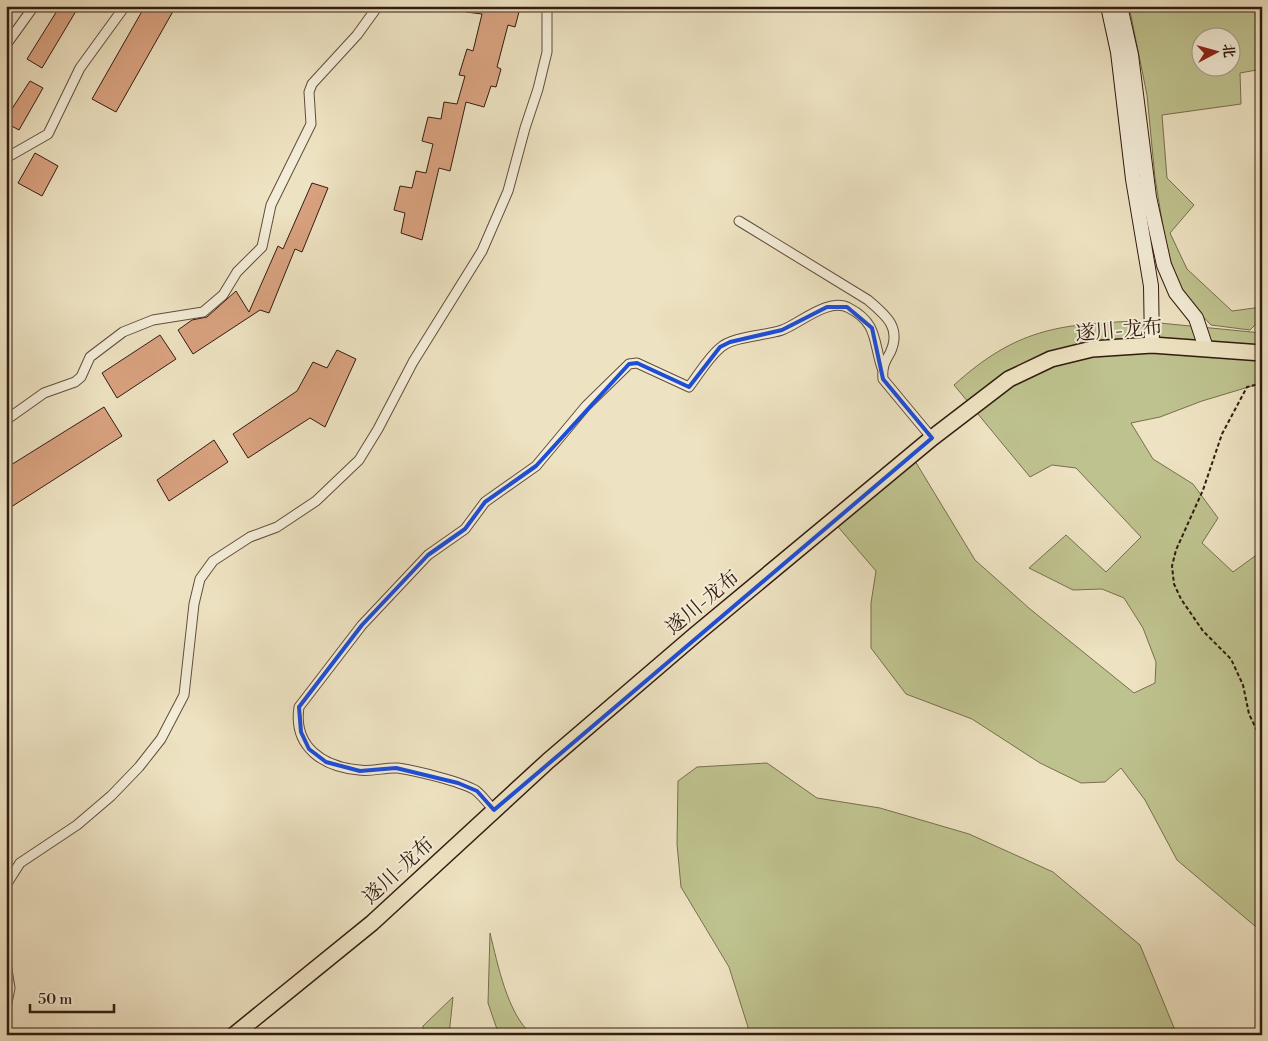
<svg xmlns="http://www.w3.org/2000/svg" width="1268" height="1041" viewBox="0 0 1268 1041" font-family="'Libre Bodoni','Noto Serif SC',serif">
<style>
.green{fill:#bec28e;stroke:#786e4f;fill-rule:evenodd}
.building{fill:#d9a280;stroke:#331b10}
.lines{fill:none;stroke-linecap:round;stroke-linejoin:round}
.street-casing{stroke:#624d3c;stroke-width:11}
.secondary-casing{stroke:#331b10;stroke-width:16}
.primary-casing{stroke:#331b10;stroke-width:18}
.path{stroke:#331b10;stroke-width:2;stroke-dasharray:4 2.5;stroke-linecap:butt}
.street{stroke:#f3ecd7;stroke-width:9}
.secondary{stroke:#f3ecd7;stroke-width:14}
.primary{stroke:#ede2c1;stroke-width:15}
.marked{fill:none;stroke:#1d4ed8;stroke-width:4;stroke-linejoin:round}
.labels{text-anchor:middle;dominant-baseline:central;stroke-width:4;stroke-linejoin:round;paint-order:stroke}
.street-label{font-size:20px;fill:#331b10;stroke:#f3ecd7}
</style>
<rect width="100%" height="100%" fill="#ede2c1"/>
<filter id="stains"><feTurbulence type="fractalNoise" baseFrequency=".004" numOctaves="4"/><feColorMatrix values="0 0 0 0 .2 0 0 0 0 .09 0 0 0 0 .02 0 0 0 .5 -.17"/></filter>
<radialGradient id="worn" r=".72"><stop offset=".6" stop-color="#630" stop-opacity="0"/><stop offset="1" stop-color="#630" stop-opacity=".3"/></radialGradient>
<g class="green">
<path d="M1129,6H1262V69L1240,73L1241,104L1162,115L1167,178L1194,205L1170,233L1187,269L1232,311L1262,307V318L1250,330L1211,325L1180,292L1166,245L1155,178L1147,95ZM1200,38H1230V68H1200Z"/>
<path d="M1139,321L1262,333V383L1202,401L1160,417L1131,423L1153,459L1193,484L1218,518L1202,543L1233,572L1262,551V932L1177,860L1145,800L1121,768L1105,782L1081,783L1040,763L972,719L906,694L871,648V603L876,571L833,521L912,456L975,560L1030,609L1134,693L1155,683L1156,662L1143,628L1124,598L1102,589L1073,590L1029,568L1066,535L1106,572L1141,537L1076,468L1052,465L1030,477L954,385C1016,329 1058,324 1139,321Z"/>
<path d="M767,763L817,798L880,808L969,834L1053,872L1140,945L1177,1035H747L748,1027L729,967L681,887L677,844L678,781L697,767Z"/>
<path d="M490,933C498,965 507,1013 532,1035H499L488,1003Z"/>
<path d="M453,997L449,1035H423V1026Z"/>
</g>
<g class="building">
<path d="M60,6H79L42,68L27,59Z"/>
<path d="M145,6H176L116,112L92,99Z"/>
<path d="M466,6H515L520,8L515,27L508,25L497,67L501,69L496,87L491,86L484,107L466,102L450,171L439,168L422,240L401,233L405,213L394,210L400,186L412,188L416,171L426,173L433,144L422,141L428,117L441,119L444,102L457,104L465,76L459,75L467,49L473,51L482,14L466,12Z"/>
<path d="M30,81L43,88L19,130L6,123V118Z"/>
<path d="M35,153L58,166L42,196L18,183Z"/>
<path d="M312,183L328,188L302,252L295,249L269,313L260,310L193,354L178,330L192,320L207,317L236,291L249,312L278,246L283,249Z"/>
<path d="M160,335L176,359L117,398L102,373Z"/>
<path d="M337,350L356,359L325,427L310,418L248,458L233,434L297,391L313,362L327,368Z"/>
<path d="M104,407L122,436L11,507L6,501V468Z"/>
<path d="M214,440L228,462L169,501L157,480Z"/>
</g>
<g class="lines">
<g class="street-casing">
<g id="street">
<path d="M6,45L34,6"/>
<path d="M6,158L48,134L80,68L125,6"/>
<path d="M739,221L868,300C886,315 902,328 890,353C884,363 882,368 883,379L932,438"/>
<path d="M6,420L44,393L75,382L81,377L90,357L123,332L153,320L203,312L223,295L237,272L262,247L271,205L311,124L309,92L312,84L357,35L378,6"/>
<path d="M494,810C488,804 482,795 475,790C459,781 417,771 398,768C385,767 372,772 359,770C323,767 293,747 299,707L362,625L428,555L465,529L485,502L536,466L586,406L629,364L637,363L689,387C699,374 708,358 720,348C733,336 765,336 782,330C801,323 828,297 849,308C878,323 873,341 882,368"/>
<path d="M6,885L20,863L77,825L111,796L139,767L161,739L184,695L194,604L200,579L213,561L250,537L277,527L316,501L359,460L378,429L413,362L482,251L508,191L525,128L538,89L547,52V6"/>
<path d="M6,964L10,988L6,1008"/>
</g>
</g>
<g class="secondary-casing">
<g id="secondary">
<path d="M1108,6L1118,52L1133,179L1151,286L1152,345"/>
<path d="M1120,6L1131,55L1149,197L1164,265L1176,293L1196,318L1206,348"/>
</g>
</g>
<g class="primary-casing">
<path id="primary" d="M234,1035L372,923L548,761L695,635L932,438L1009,379L1051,359L1092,349L1152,345L1262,353"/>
</g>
<path class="path" d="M1262,383L1247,387L1222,434L1203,490L1176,550L1172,566L1174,584L1181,599L1203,631L1231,659L1243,685L1249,714L1262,741L1261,759L1257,774L1262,795"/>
<use href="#street" class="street"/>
<use href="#secondary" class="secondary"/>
<use href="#primary" class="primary"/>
</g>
<path class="marked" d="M827,307H847L872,328L883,379L932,438L494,810L477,791L458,783L396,768L360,771L326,762L309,749L301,732L299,707L362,625L428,555L465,529L485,502L536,466L629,364L637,363L689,387L720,347L730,342L782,330Z"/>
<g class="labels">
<g class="street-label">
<text transform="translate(1119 331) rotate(-5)">遂川-龙布</text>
<text transform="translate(703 603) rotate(-40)">遂川-龙布</text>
<text transform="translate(399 871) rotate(-43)">遂川-龙布</text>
</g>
</g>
<rect width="1268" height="1041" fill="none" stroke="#ede2c1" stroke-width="25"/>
<rect x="8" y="8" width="1253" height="1026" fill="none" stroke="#331b10" stroke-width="2.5"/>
<rect x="12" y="12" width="1243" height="1016" fill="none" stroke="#331b10"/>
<g transform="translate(1216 52) rotate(84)"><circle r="24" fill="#f3ecd7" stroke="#a69887"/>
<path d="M0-4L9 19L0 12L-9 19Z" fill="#8f2418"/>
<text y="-8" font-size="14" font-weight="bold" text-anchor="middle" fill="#331b10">北</text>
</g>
<path d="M30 1004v8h84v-8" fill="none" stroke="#331b10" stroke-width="2.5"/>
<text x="38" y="1004" font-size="15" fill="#331b10" stroke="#f3ecd7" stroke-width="4" paint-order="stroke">50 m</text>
<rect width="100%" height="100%" filter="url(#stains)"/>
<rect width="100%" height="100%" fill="url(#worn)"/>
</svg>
